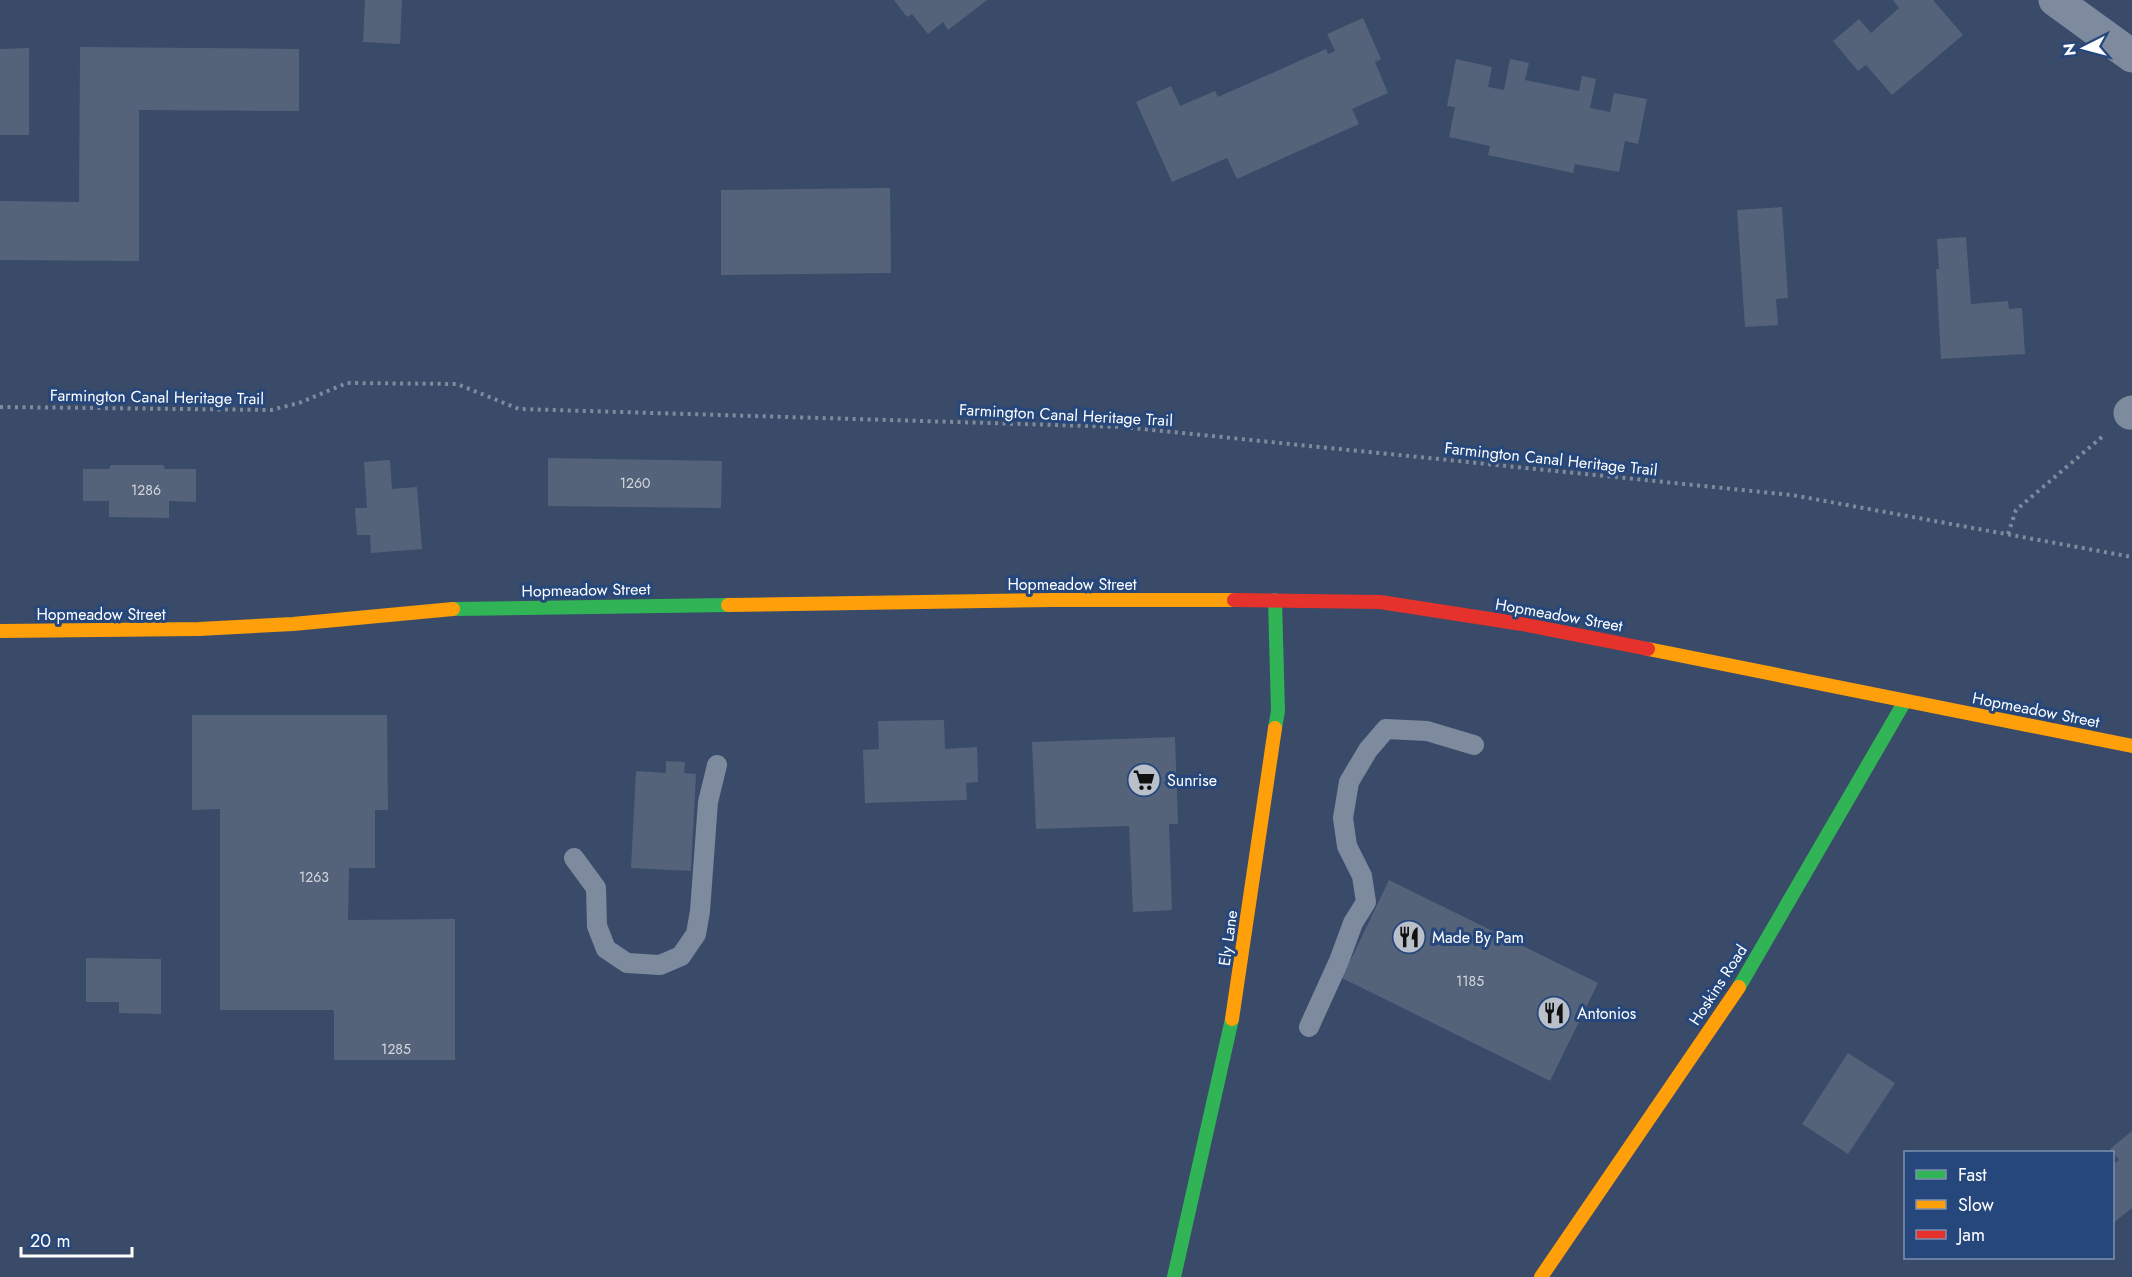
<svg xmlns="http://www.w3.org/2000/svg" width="2132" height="1277" viewBox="0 0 2132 1277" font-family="Jost,sans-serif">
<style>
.building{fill:#54637a}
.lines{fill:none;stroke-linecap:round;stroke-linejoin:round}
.path{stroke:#7e8b9f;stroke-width:4;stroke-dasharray:3 4.5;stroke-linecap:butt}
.lane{stroke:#7e8b9f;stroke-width:20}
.street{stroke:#7e8b9f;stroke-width:33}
.fast{stroke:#30b455;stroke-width:14}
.slow{stroke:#ff9f0a;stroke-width:14}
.jam{stroke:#e5322d;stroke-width:14}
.labels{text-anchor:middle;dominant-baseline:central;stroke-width:6;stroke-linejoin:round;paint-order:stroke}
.number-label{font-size:14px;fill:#d4d8de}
.street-label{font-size:16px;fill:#fff;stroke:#25477c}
.poi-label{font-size:16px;fill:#fff;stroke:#25477c;text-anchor:start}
</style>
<rect width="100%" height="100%" fill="#394b68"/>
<g class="building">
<path d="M365,0H402L400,44L363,42Z"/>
<path d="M894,0H987L948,30L943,22L928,34L912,14L907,17Z"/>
<path d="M1893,0H1933L1963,35L1892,95L1866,65L1858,71L1833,41L1859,19L1871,33L1899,8Z"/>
<path d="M1363,18L1381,59L1375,62L1388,93L1352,109L1359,124L1237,179L1227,158L1172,182L1136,102L1171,86L1180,106L1215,91L1218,97L1326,49L1328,54L1335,51L1327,34Z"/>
<path d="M80,47L299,49V111L139,110V261L0,260V201L79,202Z"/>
<path d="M29,48V135H0V49Z"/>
<path d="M1456,59L1492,67L1488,87L1504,90L1510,59L1529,63L1525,80L1579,91L1582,76L1596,79L1590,108L1610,112L1614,93L1647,99L1638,144L1625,141L1619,172L1575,164L1573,173L1488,155L1490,146L1449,137L1455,107L1447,106Z"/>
<path d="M886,188H890L891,273L721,275V190Z"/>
<path d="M1782,207L1788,298L1776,299L1778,325L1745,327L1737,210Z"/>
<path d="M1966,237L1971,304L2008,301L2009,309L2022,308L2025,354L1941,359L1936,269H1939L1937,239Z"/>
<path d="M548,458L722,461L721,508L548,506Z"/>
<path d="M390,460L392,489L417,487L422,549L371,553L370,535H357L355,508H367L364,462Z"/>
<path d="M111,465H163L165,469H196V502L169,501V518L109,517V501H83V469H109Z"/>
<path d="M192,715H387L388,810H375V868H349L348,920L455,919V1060H334V1010H220V809L192,810Z"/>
<path d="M944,720L945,749L977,747L978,782L966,783L967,800L865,803L863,750L879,749L878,721Z"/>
<path d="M1175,737L1178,824H1169L1172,910L1133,912L1129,826L1036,829L1032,742Z"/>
<path d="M666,761L685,762L684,773L696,774L691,871L631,868L636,771L666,773Z"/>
<path d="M1389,880L1598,983L1550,1081L1342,978Z"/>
<path d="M86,958L161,959V1014L119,1013V1002H86Z"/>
<path d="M1848,1053L1895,1083L1848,1154L1802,1124Z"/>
<path d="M2132,1131V1208L2112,1224V1165L2119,1160L2110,1149Z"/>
</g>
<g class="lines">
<g class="path">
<path d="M0,407L271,410L299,403L347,383L457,384L519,409L1123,427L1792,495L2132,557"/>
<path d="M2008,534L2016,510L2103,436"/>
</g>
<g class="lane">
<path d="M574,858L596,888L597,926L606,949L627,963L660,965L681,956L696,934L700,911L708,802L717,765"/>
<path d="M1309,1027L1339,961L1353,923L1366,902L1362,876L1347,846L1343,818L1349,782L1368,750L1386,729L1427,731L1474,745"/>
</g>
<g class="street">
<path d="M2055,0L2132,56"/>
<path d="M2130,413L2132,412"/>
</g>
<g class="fast">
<path d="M1275,600L1278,711L1275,728"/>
<path d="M453,609L728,605"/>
<path d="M1739,987L1905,701"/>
<path d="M1174,1277L1232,1019"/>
</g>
<g class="slow">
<path d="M728,605L1052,600H1234"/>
<path d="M0,631L199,629L293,624L453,609"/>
<path d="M1648,649L2132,746"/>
<path d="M1232,1019L1275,728"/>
<path d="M1541,1277L1739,987"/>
</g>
<path class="jam" d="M1234,600L1380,602L1522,624L1648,649"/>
</g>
<defs>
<g id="supermarket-disc" transform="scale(1.725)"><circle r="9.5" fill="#bac0ca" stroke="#25477c"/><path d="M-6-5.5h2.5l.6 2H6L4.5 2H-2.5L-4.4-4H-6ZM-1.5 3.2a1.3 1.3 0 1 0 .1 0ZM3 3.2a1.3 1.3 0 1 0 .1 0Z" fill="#111"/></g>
<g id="restaurant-disc" transform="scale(1.725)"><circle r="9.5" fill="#bac0ca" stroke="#25477c"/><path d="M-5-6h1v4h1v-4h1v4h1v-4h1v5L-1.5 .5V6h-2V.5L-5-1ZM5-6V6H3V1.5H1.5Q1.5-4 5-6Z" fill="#111"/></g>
</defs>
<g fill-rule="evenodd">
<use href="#supermarket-disc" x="1144" y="780"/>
<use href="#restaurant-disc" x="1409" y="937"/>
<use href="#restaurant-disc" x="1554" y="1013"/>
</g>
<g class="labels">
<g class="number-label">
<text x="635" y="483">1260</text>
<text x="146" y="490">1286</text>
<text x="314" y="877">1263</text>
<text x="1470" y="981">1185</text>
<text x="396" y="1049">1285</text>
</g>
<g class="street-label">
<text transform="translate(157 397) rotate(1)">Farmington Canal Heritage Trail</text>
<text transform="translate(1066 415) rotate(3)">Farmington Canal Heritage Trail</text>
<text transform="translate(1551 459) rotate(6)">Farmington Canal Heritage Trail</text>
<text x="1072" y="584">Hopmeadow Street</text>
<text transform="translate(586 590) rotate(-1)">Hopmeadow Street</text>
<text x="101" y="614">Hopmeadow Street</text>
<text transform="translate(1559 615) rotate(10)">Hopmeadow Street</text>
<text transform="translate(2036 710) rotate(11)">Hopmeadow Street</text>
<text transform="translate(1228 938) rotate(-82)">Ely Lane</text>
<text transform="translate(1718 985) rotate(-57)">Hoskins Road</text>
</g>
<g class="poi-label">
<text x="1167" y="780">Sunrise</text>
<text x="1432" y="937">Made By Pam</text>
<text x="1577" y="1013">Antonios</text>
</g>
</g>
<rect x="1904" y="1151" width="210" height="108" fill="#25477c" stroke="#7c91b0" stroke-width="1.5"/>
<rect x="1916" y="1170" width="30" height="9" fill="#30b455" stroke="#7c91b0" stroke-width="1.5"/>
<text x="1958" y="1181" font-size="18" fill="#ffffff">Fast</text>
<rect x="1916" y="1200" width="30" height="9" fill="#ff9f0a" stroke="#7c91b0" stroke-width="1.5"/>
<text x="1958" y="1211" font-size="18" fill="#ffffff">Slow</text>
<rect x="1916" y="1230" width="30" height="9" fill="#e5322d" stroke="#7c91b0" stroke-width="1.5"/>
<text x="1958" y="1241" font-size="18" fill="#ffffff">Jam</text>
<g transform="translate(2084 48) rotate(264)" stroke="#25477c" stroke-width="4.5" paint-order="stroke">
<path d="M0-4.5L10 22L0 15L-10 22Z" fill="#ffffff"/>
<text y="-9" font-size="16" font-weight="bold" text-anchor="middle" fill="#ffffff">N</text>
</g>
<path d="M21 1247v9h111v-9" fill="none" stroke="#ffffff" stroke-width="3"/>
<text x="30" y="1247" font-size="18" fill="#ffffff" stroke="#25477c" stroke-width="4.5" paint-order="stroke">20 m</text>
</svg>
